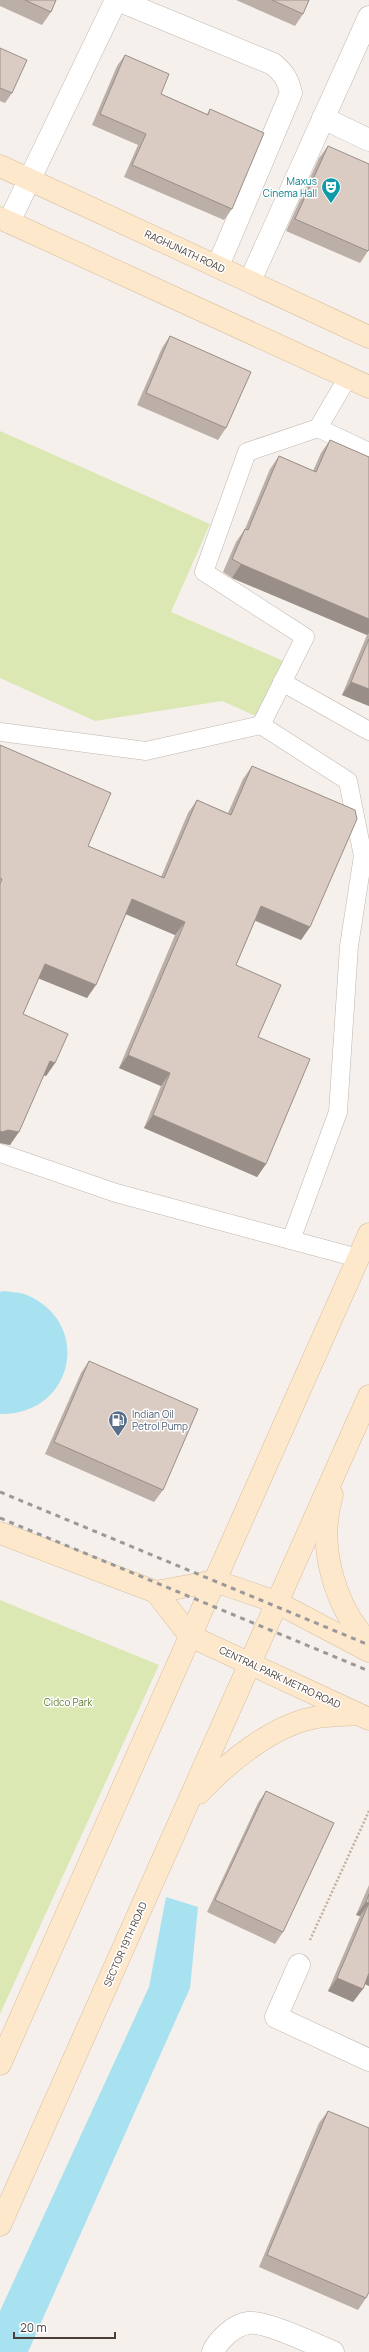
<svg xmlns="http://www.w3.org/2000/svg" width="369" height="2352" viewBox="0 0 369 2352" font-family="Manrope,sans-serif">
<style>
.green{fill:#dbe8b4}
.water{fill:#a8e1f0}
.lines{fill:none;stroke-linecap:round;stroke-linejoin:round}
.lane-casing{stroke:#c1b6ad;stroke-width:19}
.street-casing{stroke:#c1b6ad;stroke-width:23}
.secondary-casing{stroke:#d7bd9d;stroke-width:23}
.path{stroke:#c2af9e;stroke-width:2.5;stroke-dasharray:2 2;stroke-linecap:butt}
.lane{stroke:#fff;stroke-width:18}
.street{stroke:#fff;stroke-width:22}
.secondary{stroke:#fee8cc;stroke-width:22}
.rail{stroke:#999;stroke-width:3;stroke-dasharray:5 5;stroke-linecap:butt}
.wall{fill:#bbafa8}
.shaded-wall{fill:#998f88}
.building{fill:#daccc3;stroke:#998f88}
.labels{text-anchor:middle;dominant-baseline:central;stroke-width:3;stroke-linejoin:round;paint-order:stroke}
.culture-label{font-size:10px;fill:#0d838f;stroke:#fff;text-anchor:end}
.street-label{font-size:10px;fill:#493f38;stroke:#fff}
.service-label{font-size:10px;fill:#4e5e75;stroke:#fff;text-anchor:start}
.park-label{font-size:10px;fill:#597c2b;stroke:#fff}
</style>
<rect width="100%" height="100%" fill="#f5f0eb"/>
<g class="green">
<path d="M0,431L210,524L171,612L288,663L263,719L222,701L95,721L0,678Z"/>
<path d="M0,1600L159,1665L0,2014Z"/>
</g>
<g class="water">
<path d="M3,1291C10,1292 18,1292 24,1294C93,1320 76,1415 0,1414V1292Z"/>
<path d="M166,1897L198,1907L190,1988L28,2352H0V2311L149,1987Z"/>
</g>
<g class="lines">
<g class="lane-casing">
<g id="lane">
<path d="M318,428L369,452"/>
<path d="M282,682L369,731"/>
<path d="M0,732L146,751L261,725"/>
<path d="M0,1153L116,1193L358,1258"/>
<path d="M291,1240L338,1112L349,946L363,856L348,781L261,725L305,637L204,572L247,452L318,428L348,377"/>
</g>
</g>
<g class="street-casing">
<g id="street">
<path d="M118,0L273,64C284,73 288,80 291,93L218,266"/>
<path d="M323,118L369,140"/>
<path d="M9,222L116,0"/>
<path d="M250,281L369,17"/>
<path d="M299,1965L276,2017L369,2060"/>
<path d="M213,2352C218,2340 234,2325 248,2323C264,2320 316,2345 333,2352"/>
</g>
</g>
<g class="secondary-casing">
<g id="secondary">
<path d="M0,166L369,337"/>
<path d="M0,218L369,387"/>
<path d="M332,1495C317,1545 334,1606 369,1643"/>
<path d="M0,1533L156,1592L190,1636L369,1719"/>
<path d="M156,1592L215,1581L276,1602L369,1651"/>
<path d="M199,1793C228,1762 274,1724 318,1717C331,1715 345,1715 358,1714"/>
<path d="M0,2064L369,1234"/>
<path d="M0,2225L369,1396"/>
</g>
</g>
<path class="path" d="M310,1940L369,1811"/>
<use href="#lane" class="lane"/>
<use href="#street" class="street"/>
<use href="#secondary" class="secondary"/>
<g class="rail">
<path d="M0,1492L369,1645"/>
<path d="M0,1518L369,1671"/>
</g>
</g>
<g class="wall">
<path d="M0,0H56L51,12L42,25L0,6Z"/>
<path d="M236,0H309L303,14L295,26Z"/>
<path d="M0,48L12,93L5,103L0,101Z"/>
<path d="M125,55L161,94L207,114L210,109L232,209L224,220L124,177L138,145L92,125L117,66Z"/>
<path d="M328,146L368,251L360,263L286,231L319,158Z"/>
<path d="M170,336L226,428L218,440L137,405L162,348Z"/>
<path d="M330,440L369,457V706L342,695L367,635L232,578L223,572L236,542L245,529L270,469L279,456L313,471L321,453Z"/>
<path d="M0,745L88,846L161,877L188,813L197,800L228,813L243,779L252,766L310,927L301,940L255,921L236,965L258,1037L266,1164L257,1177L144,1128L161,1086L119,1068L175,935L126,914L87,998L38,978L23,1014L55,1063L46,1076L44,1075L10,1145L0,1143Z"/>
<path d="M89,1361L163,1490L154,1502L45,1454L81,1373Z"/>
<path d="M266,1791L283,1932L275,1944L207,1912L258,1803Z"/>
<path d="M369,1885V1986L365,1984L353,2002L328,1991L360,1916L356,1915Z"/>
<path d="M328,2111L366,2298L358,2310L259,2267L319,2123Z"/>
</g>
<g class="shaded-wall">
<path d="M241,564L369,619V633L367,635L232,578Z"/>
<path d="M351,682L369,689V706L342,695Z"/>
<path d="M132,899L185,922L175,935L123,913Z"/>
<path d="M261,906L310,927L301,940L252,919Z"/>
<path d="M45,964L96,985L87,998L35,977Z"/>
<path d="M128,1055L170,1073L161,1086L119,1068Z"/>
<path d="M50,1061L55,1063L46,1076L40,1074Z"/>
<path d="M153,1115L266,1164L257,1177L144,1128Z"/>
<path d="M8,1130L19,1132L10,1145L0,1143V1131Z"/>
<path d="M366,1902L369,1903L360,1916L356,1915Z"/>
<path d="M369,1972V1986L361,1982Z"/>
<path d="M337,1978L363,1989L353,2002L328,1991Z"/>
</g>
<g class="building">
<path d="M25,0H56L51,12Z"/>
<path d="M272,0H309L303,14Z"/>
<path d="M0,48L27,60L12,93L0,88Z"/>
<path d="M125,55L169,74L161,94L208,115L210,109L264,133L232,209L132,165L146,134L100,114Z"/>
<path d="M328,146L369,164V249L368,251L295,219Z"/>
<path d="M170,336L251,372L226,428L146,393Z"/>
<path d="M330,440L369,457V619L241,564L232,559L245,529L248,530L279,456L316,472Z"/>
<path d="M369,639V689L351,682Z"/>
<path d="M0,745L111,793L88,846L164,878L197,800L231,815L252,766L355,810L357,819L310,927L261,906L236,965L281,985L258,1037L310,1059L266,1164L153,1115L170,1073L128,1055L185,922L132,899L96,985L45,964L23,1014L68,1034L55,1063L50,1061L19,1132L8,1130L2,1132L0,1131V884L2,879L0,878Z"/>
<path d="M89,1361L198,1409L163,1490L54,1442Z"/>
<path d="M266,1791L334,1823L283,1932L215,1900Z"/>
<path d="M369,1894V1973L363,1989L337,1978L369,1903L366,1902Z"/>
<path d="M328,2111L369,2128V2292L366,2298L267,2255Z"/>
</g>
<defs>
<g id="theatre-pin" transform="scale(1)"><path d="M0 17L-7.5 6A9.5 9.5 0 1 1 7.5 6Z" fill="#0f9aa8" stroke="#fff"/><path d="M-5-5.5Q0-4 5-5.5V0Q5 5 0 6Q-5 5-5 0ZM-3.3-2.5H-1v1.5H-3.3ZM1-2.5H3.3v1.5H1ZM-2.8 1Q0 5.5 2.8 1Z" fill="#fff"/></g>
<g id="fuel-pin" transform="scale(1)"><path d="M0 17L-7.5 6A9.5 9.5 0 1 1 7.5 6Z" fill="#5c6f8a" stroke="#fff"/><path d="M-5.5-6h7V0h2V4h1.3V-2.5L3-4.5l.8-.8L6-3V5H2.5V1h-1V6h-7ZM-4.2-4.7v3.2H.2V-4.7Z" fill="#fff"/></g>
</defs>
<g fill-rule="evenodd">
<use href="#theatre-pin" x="331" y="187"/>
<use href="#fuel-pin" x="118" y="1420"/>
</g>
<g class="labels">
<g class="culture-label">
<text x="317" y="181">Maxus<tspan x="317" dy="12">Cinema Hall</tspan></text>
</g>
<g class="street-label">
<text transform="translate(185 251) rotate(25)">RAGHUNATH ROAD</text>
<text transform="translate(280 1677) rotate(25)">CENTRAL PARK METRO ROAD</text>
<text transform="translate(125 1944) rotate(-66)">SECTOR 19TH ROAD</text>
</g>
<g class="service-label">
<text x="132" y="1414">Indian Oil<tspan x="132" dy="12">Petrol Pump</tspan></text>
</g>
<g class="park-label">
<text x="68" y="1702">Cidco Park</text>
</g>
</g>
<path d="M14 2332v6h101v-6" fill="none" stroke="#493f38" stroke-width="2"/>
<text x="20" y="2332" font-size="12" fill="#493f38" stroke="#ffffff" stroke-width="3" paint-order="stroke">20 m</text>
</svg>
